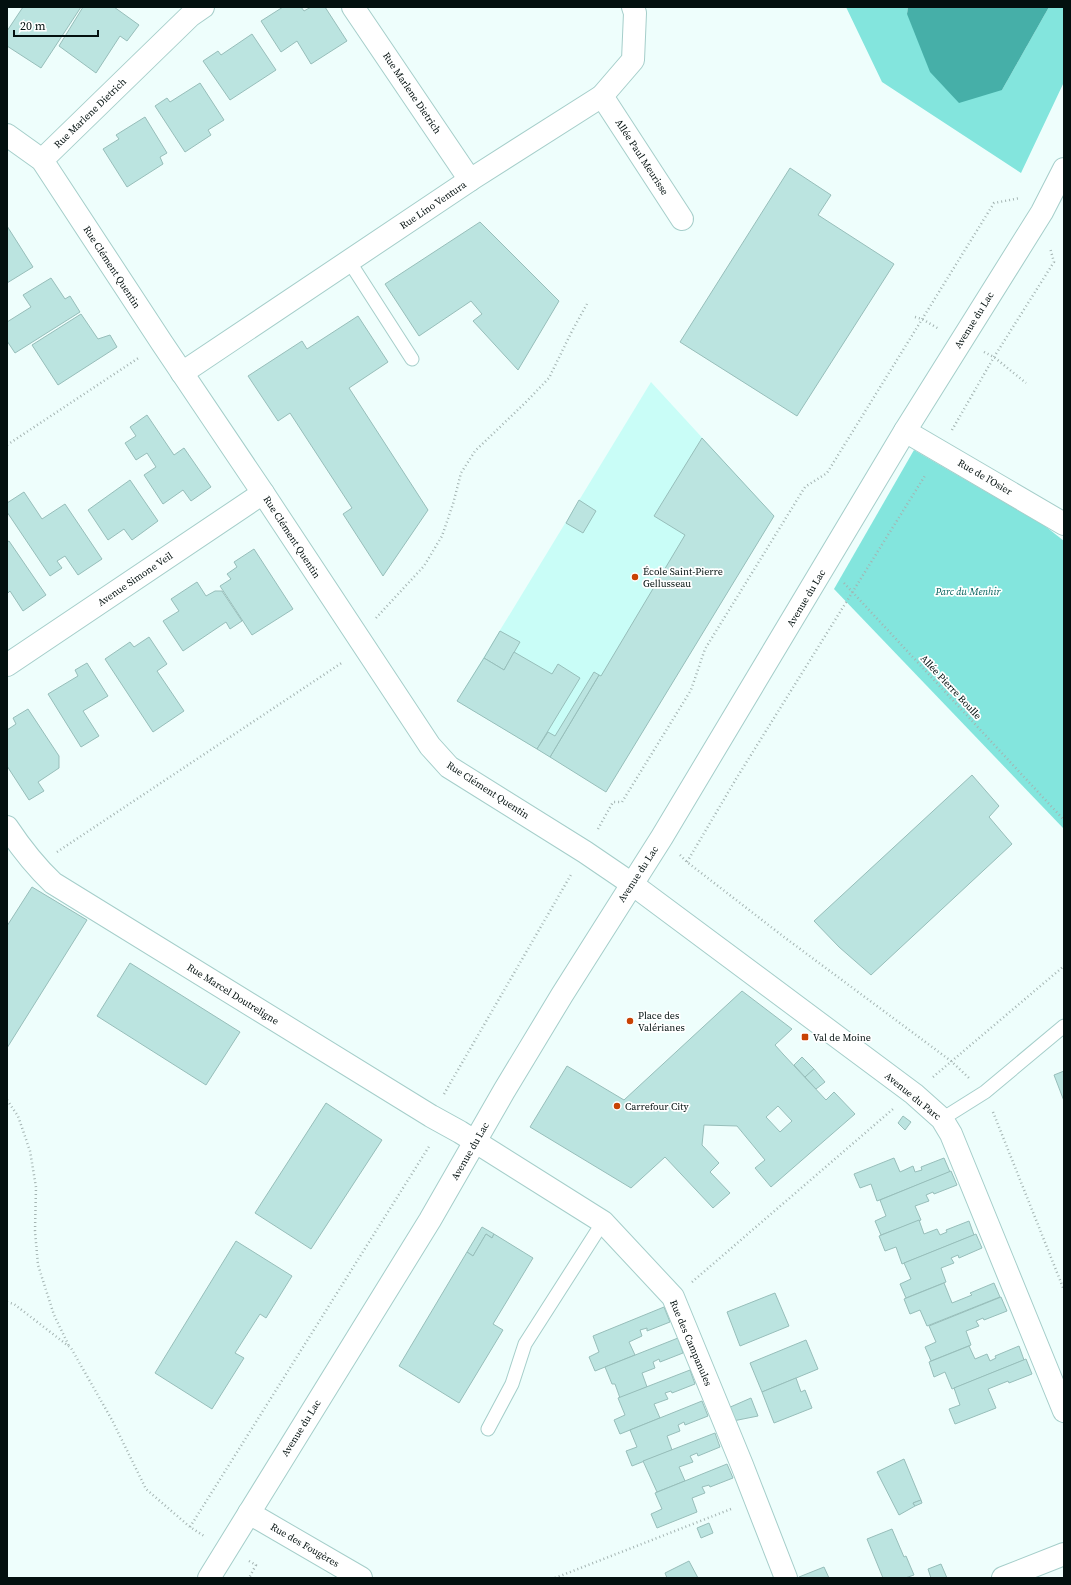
<svg xmlns="http://www.w3.org/2000/svg" width="1071" height="1585" viewBox="0 0 1071 1585" font-family="'Source Serif 4',serif">
<style>
.built{fill:#c9fdf7}
.green{fill:#83e5dd}
.water{fill:#46afa8}
.building{fill:#bbe4e0;stroke:#97beba;fill-rule:evenodd}
.lines{fill:none;stroke-linecap:round;stroke-linejoin:round}
.service-casing{stroke:#a5ceca;stroke-width:15}
.minor-casing{stroke:#a5ceca;stroke-width:24}
.tertiary-casing{stroke:#a5ceca;stroke-width:24}
.path{stroke:#a4b4b2;stroke-width:2.5;stroke-dasharray:1 3;stroke-linecap:butt}
.service{stroke:#fff;stroke-width:13}
.minor{stroke:#fff;stroke-width:22}
.tertiary{stroke:#fff;stroke-width:22}
.poi-dot{fill:#c84204;stroke:#fff;stroke-width:1.5}
.labels{text-anchor:middle;dominant-baseline:central;stroke-width:3.5;stroke-linejoin:round;paint-order:stroke}
.street-label{font-size:10px;fill:#03100f;stroke:#fff}
.poi-label{font-size:10px;fill:#03100f;stroke:#fff;text-anchor:start}
.park-label{font-size:10px;font-style:italic;fill:#02605b;stroke:#fff}
</style>
<rect width="100%" height="100%" fill="#eefefc"/>
<path class="built" d="M651,382L774,516L606,791L457,701Z"/>
<g class="green">
<path d="M846,7H908L907,14L1002,90L1049,7H1064V82L1021,173L882,82Z"/>
<path d="M914,450L1045,526L1064,541V829L834,589Z"/>
</g>
<path class="water" d="M908,7H1049L1002,90L959,103L930,72L907,14Z"/>
<g class="building">
<path d="M23,7H81L41,68L7,46V31Z"/>
<path d="M83,7H114L139,25L127,41L120,36L96,73L59,46Z"/>
<path d="M283,7H301L304,11L311,7H325L347,41L311,64L297,41L281,52L261,21Z"/>
<path d="M252,34L276,70L230,100L203,61L218,51L221,55Z"/>
<path d="M200,83L224,120L208,130L211,135L185,152L155,106L167,98L170,102Z"/>
<path d="M145,117L167,153L160,157L163,164L127,187L103,149L119,139L116,135Z"/>
<path d="M790,168L831,195L818,215L894,264L797,416L680,342Z"/>
<path d="M480,222L559,301L518,370L473,321L482,314L471,301L419,336L385,284Z"/>
<path d="M7,226L33,267L7,283Z"/>
<path d="M51,278L65,299L70,296L80,312L15,353L7,341V322L31,307L23,295Z"/>
<path d="M81,314L98,339L110,335L117,347L58,385L32,345Z"/>
<path d="M358,316L388,362L349,388L428,510L383,576L343,514L352,508L290,413L278,421L248,376L302,341L307,349Z"/>
<path d="M147,415L174,455L184,448L211,487L191,501L183,490L163,504L144,475L156,467L147,453L136,460L125,443L136,436L130,427Z"/>
<path d="M702,438L774,516L606,792L550,757L599,675L601,676L685,535L654,516Z"/>
<path d="M130,480L158,521L132,540L124,529L108,540L88,510Z"/>
<path d="M24,492L42,519L65,504L102,559L78,575L65,556L57,561L62,568L50,576L7,512V503Z"/>
<path d="M579,500L596,511L583,533L566,523Z"/>
<path d="M9,541L46,595L23,611L10,591L7,594V542Z"/>
<path d="M254,549L293,609L252,635L220,586L231,579L227,574L237,567L234,562Z"/>
<path d="M197,582L206,596L215,591H222L242,621L230,629L226,622L183,651L163,621L179,611L171,599Z"/>
<path d="M500,631L520,642L504,670L484,658Z"/>
<path d="M149,637L167,664L157,671L184,711L153,732L105,659L130,642L134,647Z"/>
<path d="M514,652L552,674L558,664L580,678L537,749L457,701L484,658L504,670Z"/>
<path d="M87,663L108,696L83,711L99,736L81,747L48,694L78,676L75,670Z"/>
<path d="M594,672L599,675L550,757L537,749L548,732L555,736Z"/>
<path d="M28,709L59,756V768L38,782L44,791L29,800L7,766V730L16,724L13,718Z"/>
<path d="M972,775L999,806L989,817L1012,844L871,975L839,947L814,921Z"/>
<path d="M32,887L87,920L7,1048V926Z"/>
<path d="M130,963L240,1032L206,1085L97,1016Z"/>
<path d="M742,991L792,1029L775,1045L783,1054L826,1100L834,1092L855,1114L771,1187L755,1168L765,1160L737,1126L704,1125L702,1145L719,1163L710,1172L730,1193L713,1208L665,1157L631,1188L530,1127L567,1066L624,1100ZM778,1106L792,1121L780,1132L766,1117Z"/>
<path d="M802,1057L814,1069L805,1077L794,1065Z"/>
<path d="M814,1069L825,1082L816,1089L805,1077Z"/>
<path d="M1064,1071V1101L1054,1075Z"/>
<path d="M326,1103L382,1140L311,1249L255,1213Z"/>
<path d="M903,1116L911,1122L905,1130L898,1123Z"/>
<path d="M894,1158L900,1172L913,1166L915,1172L922,1170L921,1167L944,1158L950,1172L877,1201L871,1184L860,1188L854,1174Z"/>
<path d="M951,1171L957,1185L934,1194L933,1192L926,1195L929,1201L915,1206L921,1220L881,1235L875,1221L886,1216L880,1200Z"/>
<path d="M919,1220L924,1234L937,1229L940,1235L947,1232L946,1230L969,1221L974,1235L902,1264L896,1247L885,1251L879,1236Z"/>
<path d="M482,1227L494,1234L492,1238L486,1234L473,1256L467,1252Z"/>
<path d="M486,1234L492,1238L494,1234L533,1258L493,1324L503,1330L459,1403L399,1366L467,1252L473,1256Z"/>
<path d="M976,1234L982,1248L959,1258L958,1255L951,1258L954,1263L941,1268L946,1282L906,1298L900,1284L911,1279L904,1263Z"/>
<path d="M236,1241L292,1276L266,1318L260,1314L235,1353L244,1358L212,1409L155,1373Z"/>
<path d="M944,1283L952,1303L972,1295L970,1293L994,1283L1000,1297L927,1326L920,1310L910,1314L904,1299Z"/>
<path d="M775,1293L789,1326L740,1346L727,1312Z"/>
<path d="M1001,1297L1007,1311L984,1320L983,1318L976,1321L979,1326L966,1331L971,1345L931,1361L925,1347L936,1342L929,1326Z"/>
<path d="M664,1307L670,1322L647,1331V1328L640,1330L642,1336L629,1342L635,1355L595,1371L589,1357L599,1352L593,1336Z"/>
<path d="M678,1338L683,1353L660,1362L659,1359L653,1362L655,1368L642,1373L647,1387L620,1398L615,1384H612L605,1367Z"/>
<path d="M806,1340L818,1369L762,1392L750,1363Z"/>
<path d="M969,1346L975,1359L987,1354L990,1361L996,1358L995,1356L1019,1346L1024,1360L952,1389L945,1372L934,1377L929,1362Z"/>
<path d="M1026,1359L1032,1374L1009,1383L1008,1381L988,1389L996,1408L955,1424L949,1409L960,1405L954,1388Z"/>
<path d="M690,1370L695,1384L672,1393L671,1391L665,1393L668,1399L654,1404L660,1418L620,1434L614,1420L625,1415L618,1398Z"/>
<path d="M796,1378L801,1392L805,1390L812,1408L774,1423L762,1392Z"/>
<path d="M751,1398L758,1416L733,1421L728,1408Z"/>
<path d="M702,1401L708,1416L685,1425L684,1422L678,1425L680,1431L667,1436L672,1450L632,1466L626,1451L637,1447L630,1430Z"/>
<path d="M715,1433L720,1447L698,1456L697,1453L690,1456L693,1462L679,1467L685,1481L657,1492L643,1461Z"/>
<path d="M904,1459L921,1500L913,1503L915,1506L899,1515L877,1472Z"/>
<path d="M727,1464L733,1478L710,1487L709,1485L702,1487L705,1493L692,1498L697,1512L657,1528L651,1514L662,1509L655,1493Z"/>
<path d="M921,1500L922,1503L915,1506L913,1503Z"/>
<path d="M709,1523L713,1533L701,1538L697,1528Z"/>
<path d="M892,1529L904,1557L906,1556L914,1575L905,1578H883L867,1539Z"/>
<path d="M689,1561L698,1578H667L665,1573Z"/>
<path d="M941,1564L947,1578H931L928,1569Z"/>
<path d="M824,1567L829,1578H800L799,1577Z"/>
</g>
<g class="lines">
<g class="service-casing">
<g id="service">
<path d="M349,261L412,359"/>
<path d="M942,1119L985,1092L1064,1026"/>
<path d="M488,1429L512,1384L525,1344L603,1222"/>
</g>
</g>
<g class="minor-casing">
<g id="minor">
<path d="M353,7L470,180"/>
<path d="M602,96L682,219"/>
<path d="M7,135L42,160L162,343L263,493L430,746L449,767L585,852L632,884"/>
<path d="M42,160L190,16L203,7"/>
<path d="M182,373L470,180L602,96L633,60L635,13L633,7"/>
<path d="M905,431L1064,524"/>
<path d="M7,665L263,493"/>
<path d="M7,827C21,848 35,866 53,883L431,1116L460,1132L603,1222L673,1297L742,1465L786,1578"/>
<path d="M249,1513L361,1578"/>
<path d="M1003,1578L1064,1554"/>
</g>
</g>
<g class="tertiary-casing">
<g id="tertiary">
<path d="M632,884L914,1094L942,1119L951,1134L1064,1411"/>
<path d="M209,1578L430,1220L504,1091L562,995L662,837L905,431L1042,212L1064,169"/>
</g>
</g>
<g class="path">
<path d="M915,317L922,319L939,329"/>
<path d="M984,352L994,357L1026,383"/>
<path d="M952,430L994,357L1054,262L1050,248"/>
<path d="M7,445L140,357"/>
<path d="M844,583L1064,820"/>
<path d="M376,618L424,566L442,536L453,504L461,473L475,451L526,402L549,378L571,333L587,304"/>
<path d="M598,829L613,802H622L691,690L705,649L805,487L827,473L994,203L1020,198"/>
<path d="M57,852L343,662"/>
<path d="M680,855L687,862L784,937L951,1061L969,1078"/>
<path d="M687,862L736,779L926,474"/>
<path d="M933,1077L1064,966"/>
<path d="M444,1094L572,873"/>
<path d="M7,1100L18,1116L30,1151L36,1187L35,1231L38,1265L54,1315L69,1346"/>
<path d="M993,1112L1064,1290"/>
<path d="M692,1282L893,1109"/>
<path d="M7,1302L14,1304L71,1348L112,1420L146,1489L190,1527L204,1536"/>
<path d="M190,1527L430,1145"/>
<path d="M249,1561L256,1565L249,1578"/>
<path d="M555,1578L731,1509"/>
</g>
<use href="#service" class="service"/>
<use href="#minor" class="minor"/>
<use href="#tertiary" class="tertiary"/>
</g>
<g class="poi-dot">
<circle cx="635" cy="577" r="4"/>
<circle cx="630" cy="1021" r="4"/>
<rect x="801" y="1033" width="8" height="8" rx="2"/>
<circle cx="617" cy="1106" r="4"/>
</g>
<g class="labels">
<g class="street-label">
<text transform="translate(412 93) rotate(56)">Rue Marlene Dietrich</text>
<text transform="translate(90 113) rotate(-44)">Rue Marlene Dietrich</text>
<text transform="translate(642 157) rotate(57)">Allée Paul Meurisse</text>
<text transform="translate(433 205) rotate(-34)">Rue Lino Ventura</text>
<text transform="translate(112 267) rotate(57)">Rue Clément Quentin</text>
<text transform="translate(974 320) rotate(-58)">Avenue du Lac</text>
<text transform="translate(985 477) rotate(30)">Rue de l’Osier</text>
<text transform="translate(292 537) rotate(57)">Rue Clément Quentin</text>
<text transform="translate(135 579) rotate(-34)">Avenue Simone Veil</text>
<text transform="translate(806 598) rotate(-59)">Avenue du Lac</text>
<text transform="translate(951 687) rotate(47)">Allée Pierre Boulle</text>
<text transform="translate(488 790) rotate(33)">Rue Clément Quentin</text>
<text transform="translate(638 874) rotate(-57)">Avenue du Lac</text>
<text transform="translate(233 994) rotate(32)">Rue Marcel Doutreligne</text>
<text transform="translate(913 1096) rotate(39)">Avenue du Parc</text>
<text transform="translate(470 1151) rotate(-60)">Avenue du Lac</text>
<text transform="translate(691 1343) rotate(67)">Rue des Campanules</text>
<text transform="translate(301 1428) rotate(-58)">Avenue du Lac</text>
<text transform="translate(305 1545) rotate(30)">Rue des Fougères</text>
</g>
<g class="poi-label">
<text x="643" y="571">École Saint-Pierre<tspan x="643" dy="12">Gellusseau</tspan></text>
<text x="638" y="1015">Place des<tspan x="638" dy="12">Valérianes</tspan></text>
<text x="813" y="1037">Val de Moine</text>
<text x="625" y="1106">Carrefour City</text>
</g>
<g class="park-label">
<text x="968" y="591">Parc du Menhir</text>
</g>
</g>
<rect width="1071" height="1585" fill="none" stroke="#03100f" stroke-width="16"/>
<path d="M14 30v6h84v-6" fill="none" stroke="#03100f" stroke-width="2"/>
<text x="20" y="30" font-size="12" fill="#03100f" stroke="#ffffff" stroke-width="3" paint-order="stroke">20 m</text>
</svg>
